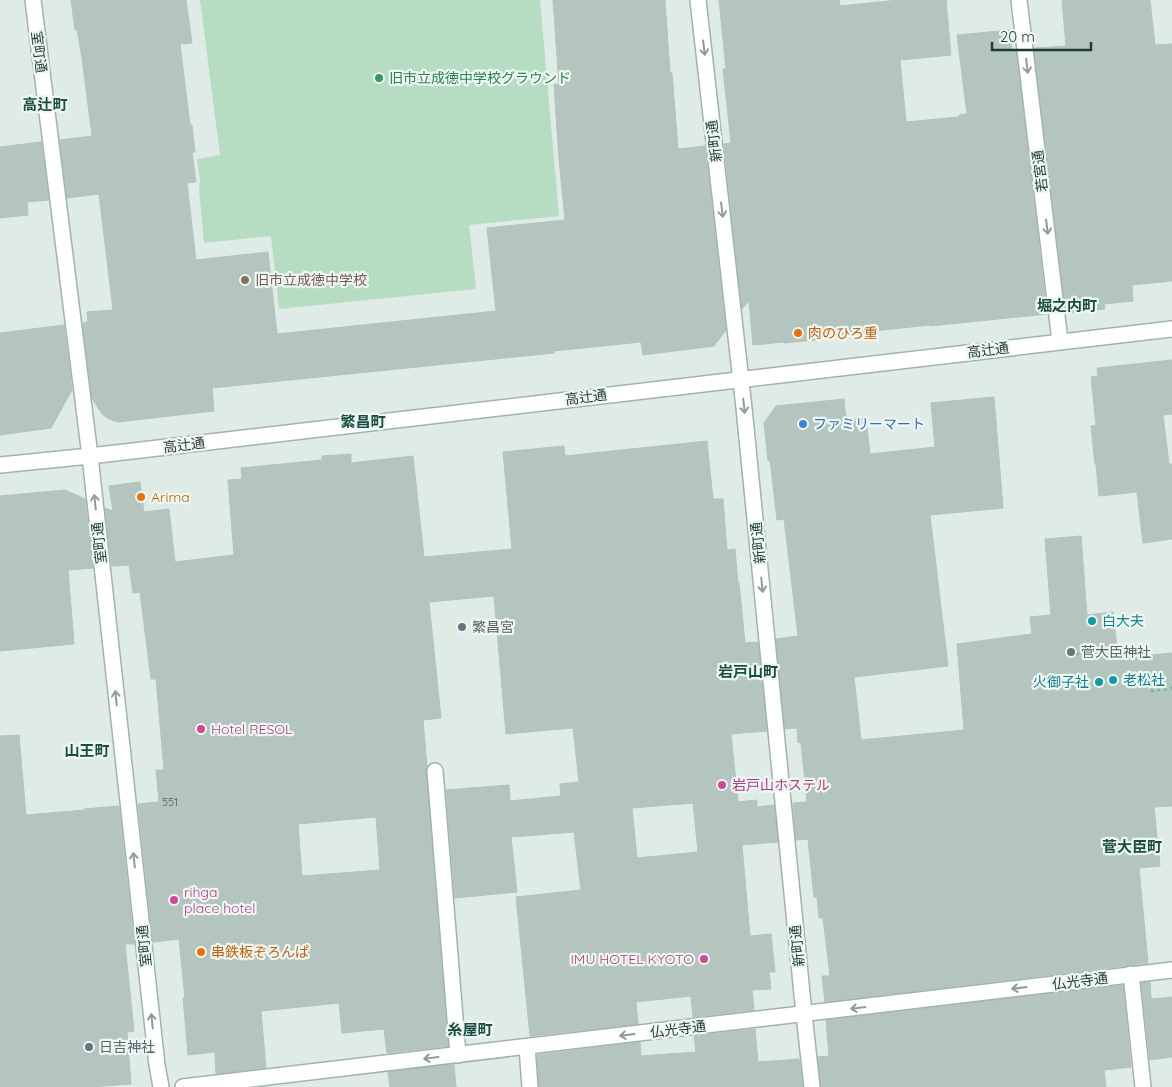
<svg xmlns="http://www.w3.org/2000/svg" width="1172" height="1087" viewBox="0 0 1172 1087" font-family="Quicksand,'Noto Sans JP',sans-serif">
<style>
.green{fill:#b6ddc2}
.building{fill:#b4c5bf;stroke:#b1c4bd;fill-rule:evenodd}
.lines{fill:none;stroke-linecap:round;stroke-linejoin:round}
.service-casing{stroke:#a1b3ad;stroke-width:18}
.minor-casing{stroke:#a1b3ad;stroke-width:18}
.tertiary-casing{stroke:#a1b3ad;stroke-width:18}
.path{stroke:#7db0a2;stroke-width:3;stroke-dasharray:2.5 4;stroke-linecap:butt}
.service{stroke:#fff;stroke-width:15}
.minor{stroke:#fff;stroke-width:15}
.tertiary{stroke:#fff;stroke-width:15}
.oneway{stroke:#8f9d9a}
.leisure-dot{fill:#2e9e5b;stroke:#eff7f3;stroke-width:2}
.education-dot{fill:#8d6e63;stroke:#eff7f3;stroke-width:2}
.food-dot{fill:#e8710a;stroke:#eff7f3;stroke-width:2}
.shop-dot{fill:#3f7fe0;stroke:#eff7f3;stroke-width:2}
.culture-dot{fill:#0f9aa8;stroke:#eff7f3;stroke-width:2}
.worship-dot{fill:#6b7280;stroke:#eff7f3;stroke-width:2}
.hotel-dot{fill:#d1479c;stroke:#eff7f3;stroke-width:2}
.labels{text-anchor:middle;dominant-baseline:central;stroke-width:4.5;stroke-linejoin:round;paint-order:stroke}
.number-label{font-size:11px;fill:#445e58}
.street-label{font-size:14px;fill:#1f3b35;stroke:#eff7f3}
.leisure-label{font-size:14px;fill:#27864d;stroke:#eff7f3;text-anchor:start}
.education-label{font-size:14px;fill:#785e54;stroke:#eff7f3;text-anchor:start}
.food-label{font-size:14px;fill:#c56008;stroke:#eff7f3;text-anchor:start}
.shop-label{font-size:14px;fill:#366cbe;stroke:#eff7f3;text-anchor:start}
.culture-label{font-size:14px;fill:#0d838f;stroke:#eff7f3;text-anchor:start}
.worship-label{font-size:14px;fill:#5b616d;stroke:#eff7f3;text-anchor:start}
.hotel-label{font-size:14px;fill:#b23c85;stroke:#eff7f3;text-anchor:start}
.neighbourhood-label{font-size:15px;font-weight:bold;fill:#1a4d44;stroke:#eff7f3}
</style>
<rect width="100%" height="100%" fill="#deebe6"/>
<path class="green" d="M200,0H540L559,216L469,225L476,289L279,309L271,236L204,243L199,189L200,182L197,159L220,155Z"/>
<g class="building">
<path d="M71,0H186L192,43L180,44L190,125H192L195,152H192L196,182L187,183L196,260L268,252L277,334L496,311L487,228L565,220L559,159L554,85L559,84L553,0H665L670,73H672L678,149L705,146L726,330L714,346L643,355L641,342L554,351V353L212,388L214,411L118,422L109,419L102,414L92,398L83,323L88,322L87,312L113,310L99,194L67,198L60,140L92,136L82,58L77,29L75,30Z"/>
<path d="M719,0H839L840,6L898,0H946L951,55L900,60L906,122L959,117V115L967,114L957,35L1010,30L1012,50H1016L1047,314L930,326V325L816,337V340L784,343V342L753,345L749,301L742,309L724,144L731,143L723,69H726Z"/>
<path d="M1062,0H1150L1155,45L1172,44V281L1132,285L1133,301L1104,304L1105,309L1066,313L1034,48L1066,46Z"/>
<path d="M41,142L49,200L27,202L28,215L0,218V147Z"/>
<path d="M64,325L72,390L51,428L0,435V333Z"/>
<path d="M1172,360V414L1163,415L1169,464H1172V539L1143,543L1137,492L1099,496L1096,464H1095L1091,426L1096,425L1091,377L1098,376L1097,368Z"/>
<path d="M994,397L1003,508L930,515L948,666L854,677L861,740L964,730L957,644L1032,634L1030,617L1051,615L1045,539L1081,536L1087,615L1113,612L1118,658L1172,653V806L1154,807L1160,866L1139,868L1148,963L825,1002L822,976H830L823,918H819L817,897H814L808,839L796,840L793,803L807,802L801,742L798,743L797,728L785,729L776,639L798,636L784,519L777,520L770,460L768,461L764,423L776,406L844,399L846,420L866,418L870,454L935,447L931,403Z"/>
<path d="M707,441L713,499H723L727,550L735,549L738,583H739L745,643L758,642L767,731L731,734L738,802L757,800V807L774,805L778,842L742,845L750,936L771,934L775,972H769L771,989L752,990L754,1010L693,1017L691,996L636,1002L638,1024L530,1036L516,897L581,890L574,832L511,837L517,892L455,898L446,790L509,785L510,801L561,796L560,784L579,782L573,728L506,734L494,596L429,602L441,718L423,720L427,767L426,772L448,1046L387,1053L384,1029L342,1033L339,1003L261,1011L266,1068L216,1074L215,1052L188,1055L183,998H185L179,939L153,942L138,804L159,802L156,770H164L156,679H151L140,592L133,593L129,565L112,566L105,508L113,511L109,486L140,482L144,512L169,509L175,562L234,555L228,480L242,479L241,468L322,460V456L351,454V463L413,456L424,557L512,549L503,452L564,446L565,456ZM693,803L698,852L637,858L632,808ZM376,817L380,870L302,876L298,824Z"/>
<path d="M65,490L85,499L93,568L68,570L74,644L0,651V496Z"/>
<path d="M19,735L26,815L85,810L84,809L119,806L134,944H125L134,1031L127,1032L131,1084L92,1087H0V736Z"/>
<path d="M1150,982L1151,999L1172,997V1057L1150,1060L1141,983Z"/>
<path d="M1123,985L1131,1067L1104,1070L1106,1087H821L818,1057L829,1056L826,1020Z"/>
<path d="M755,1029L758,1062L799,1059L803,1087H539L537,1055L640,1042L641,1056L696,1052L694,1036Z"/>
<path d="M454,1064L456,1087H390L388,1072Z"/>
</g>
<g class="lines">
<g class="service-casing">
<g id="service">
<path d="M435,771L458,1055"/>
<path d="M1131,974L1143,1087"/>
<path d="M527,1047L530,1087"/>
</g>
</g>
<g class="minor-casing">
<g id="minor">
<path d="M33,0L90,456L157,1065L161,1087"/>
<path d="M698,0L744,408L804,1014L812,1087"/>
<path d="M1019,0L1060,341"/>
<path d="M183,1087L1172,970"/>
</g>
</g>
<g class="tertiary-casing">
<path id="tertiary" d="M0,465L90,456L1172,329"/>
</g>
<g class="path">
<path d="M1076,654L1145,646"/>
<path d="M1151,691L1172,688"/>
</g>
<use href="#service" class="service"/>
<use href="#minor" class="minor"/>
<use href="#tertiary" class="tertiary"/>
</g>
<defs><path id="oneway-shaft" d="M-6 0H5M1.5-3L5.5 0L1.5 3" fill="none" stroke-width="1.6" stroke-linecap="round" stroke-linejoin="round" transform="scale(1.25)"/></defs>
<g class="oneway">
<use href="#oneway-shaft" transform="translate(704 48) rotate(83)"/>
<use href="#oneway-shaft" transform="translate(1027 66) rotate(83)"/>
<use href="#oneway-shaft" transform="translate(722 210) rotate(83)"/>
<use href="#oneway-shaft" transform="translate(1047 227) rotate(83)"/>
<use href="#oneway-shaft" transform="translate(744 406) rotate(84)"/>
<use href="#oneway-shaft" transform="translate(95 502) rotate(-96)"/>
<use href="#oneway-shaft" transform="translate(762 585) rotate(84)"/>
<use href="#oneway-shaft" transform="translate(116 698) rotate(-96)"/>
<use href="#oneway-shaft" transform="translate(134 860) rotate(-96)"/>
<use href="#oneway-shaft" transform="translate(1019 988) rotate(173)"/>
<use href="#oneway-shaft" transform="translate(858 1008) rotate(173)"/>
<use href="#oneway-shaft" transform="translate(152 1021) rotate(-96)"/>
<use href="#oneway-shaft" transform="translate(627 1035) rotate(173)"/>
<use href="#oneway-shaft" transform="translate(431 1058) rotate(173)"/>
</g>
<circle class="leisure-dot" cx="379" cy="78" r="5"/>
<circle class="education-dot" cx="245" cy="280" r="5"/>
<g class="food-dot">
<circle cx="798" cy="333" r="5"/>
<circle cx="141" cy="497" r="5"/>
<circle cx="201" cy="952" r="5"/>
</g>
<circle class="shop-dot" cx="803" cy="424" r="5"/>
<g class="culture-dot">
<circle cx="1092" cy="621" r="5"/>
<circle cx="1113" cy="680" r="5"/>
<circle cx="1099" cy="682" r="5"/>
</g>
<g class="worship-dot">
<circle cx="462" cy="627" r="5"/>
<circle cx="1071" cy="652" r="5"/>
<circle cx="89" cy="1047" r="5"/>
</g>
<g class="hotel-dot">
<circle cx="201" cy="729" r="5"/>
<circle cx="722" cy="785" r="5"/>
<circle cx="174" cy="900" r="5"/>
<circle cx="704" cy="959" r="5"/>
</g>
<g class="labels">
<g class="number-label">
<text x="170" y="802">551</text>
</g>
<g class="street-label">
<text transform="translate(39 52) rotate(83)">室町通</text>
<text transform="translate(714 141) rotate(-97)">新町通</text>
<text transform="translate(1040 171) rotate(-97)">若宮通</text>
<text transform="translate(988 350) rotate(-7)">高辻通</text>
<text transform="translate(586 397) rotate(-7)">高辻通</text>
<text transform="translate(184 445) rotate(-7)">高辻通</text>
<text transform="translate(99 543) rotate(-96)">室町通</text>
<text transform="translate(758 543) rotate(-96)">新町通</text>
<text transform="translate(144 946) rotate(-96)">室町通</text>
<text transform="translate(797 946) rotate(-96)">新町通</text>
<text transform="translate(1080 981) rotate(-7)">仏光寺通</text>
<text transform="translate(678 1029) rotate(-7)">仏光寺通</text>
</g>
<g class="leisure-label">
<text x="389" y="78">旧市立成徳中学校グラウンド</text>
</g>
<g class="education-label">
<text x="255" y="280">旧市立成徳中学校</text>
</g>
<g class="food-label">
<text x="808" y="333">肉のひろ重</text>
<text x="151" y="497">Arima</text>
<text x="211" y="952">串鉄板ぞろんぱ</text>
</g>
<g class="shop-label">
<text x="813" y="424">ファミリーマート</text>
</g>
<g class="culture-label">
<text x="1102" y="621">白大夫</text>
<text x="1123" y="680">老松社</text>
<text x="1089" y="682" text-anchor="end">火御子社</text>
</g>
<g class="worship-label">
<text x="472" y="627">繁昌宮</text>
<text x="1081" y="652">菅大臣神社</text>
<text x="99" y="1047">日吉神社</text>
</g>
<g class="hotel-label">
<text x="211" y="729">Hotel RESOL</text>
<text x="732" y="785">岩戸山ホステル</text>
<text x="184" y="892">rihga<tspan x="184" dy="16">place hotel</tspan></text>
<text x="694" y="959" text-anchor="end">IMU HOTEL KYOTO</text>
</g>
<g class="neighbourhood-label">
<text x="45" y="104">高辻町</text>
<text x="1067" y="305">堀之内町</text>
<text x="363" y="421">繁昌町</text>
<text x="748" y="671">岩戸山町</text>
<text x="87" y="750">山王町</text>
<text x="1132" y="846">菅大臣町</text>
<text x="470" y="1029">糸屋町</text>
</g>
</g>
<path d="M992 42v8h99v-8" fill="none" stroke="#1f3b35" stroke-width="2.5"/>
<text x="1000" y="42" font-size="15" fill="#1f3b35" stroke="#eff7f3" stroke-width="4" paint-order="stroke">20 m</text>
</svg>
